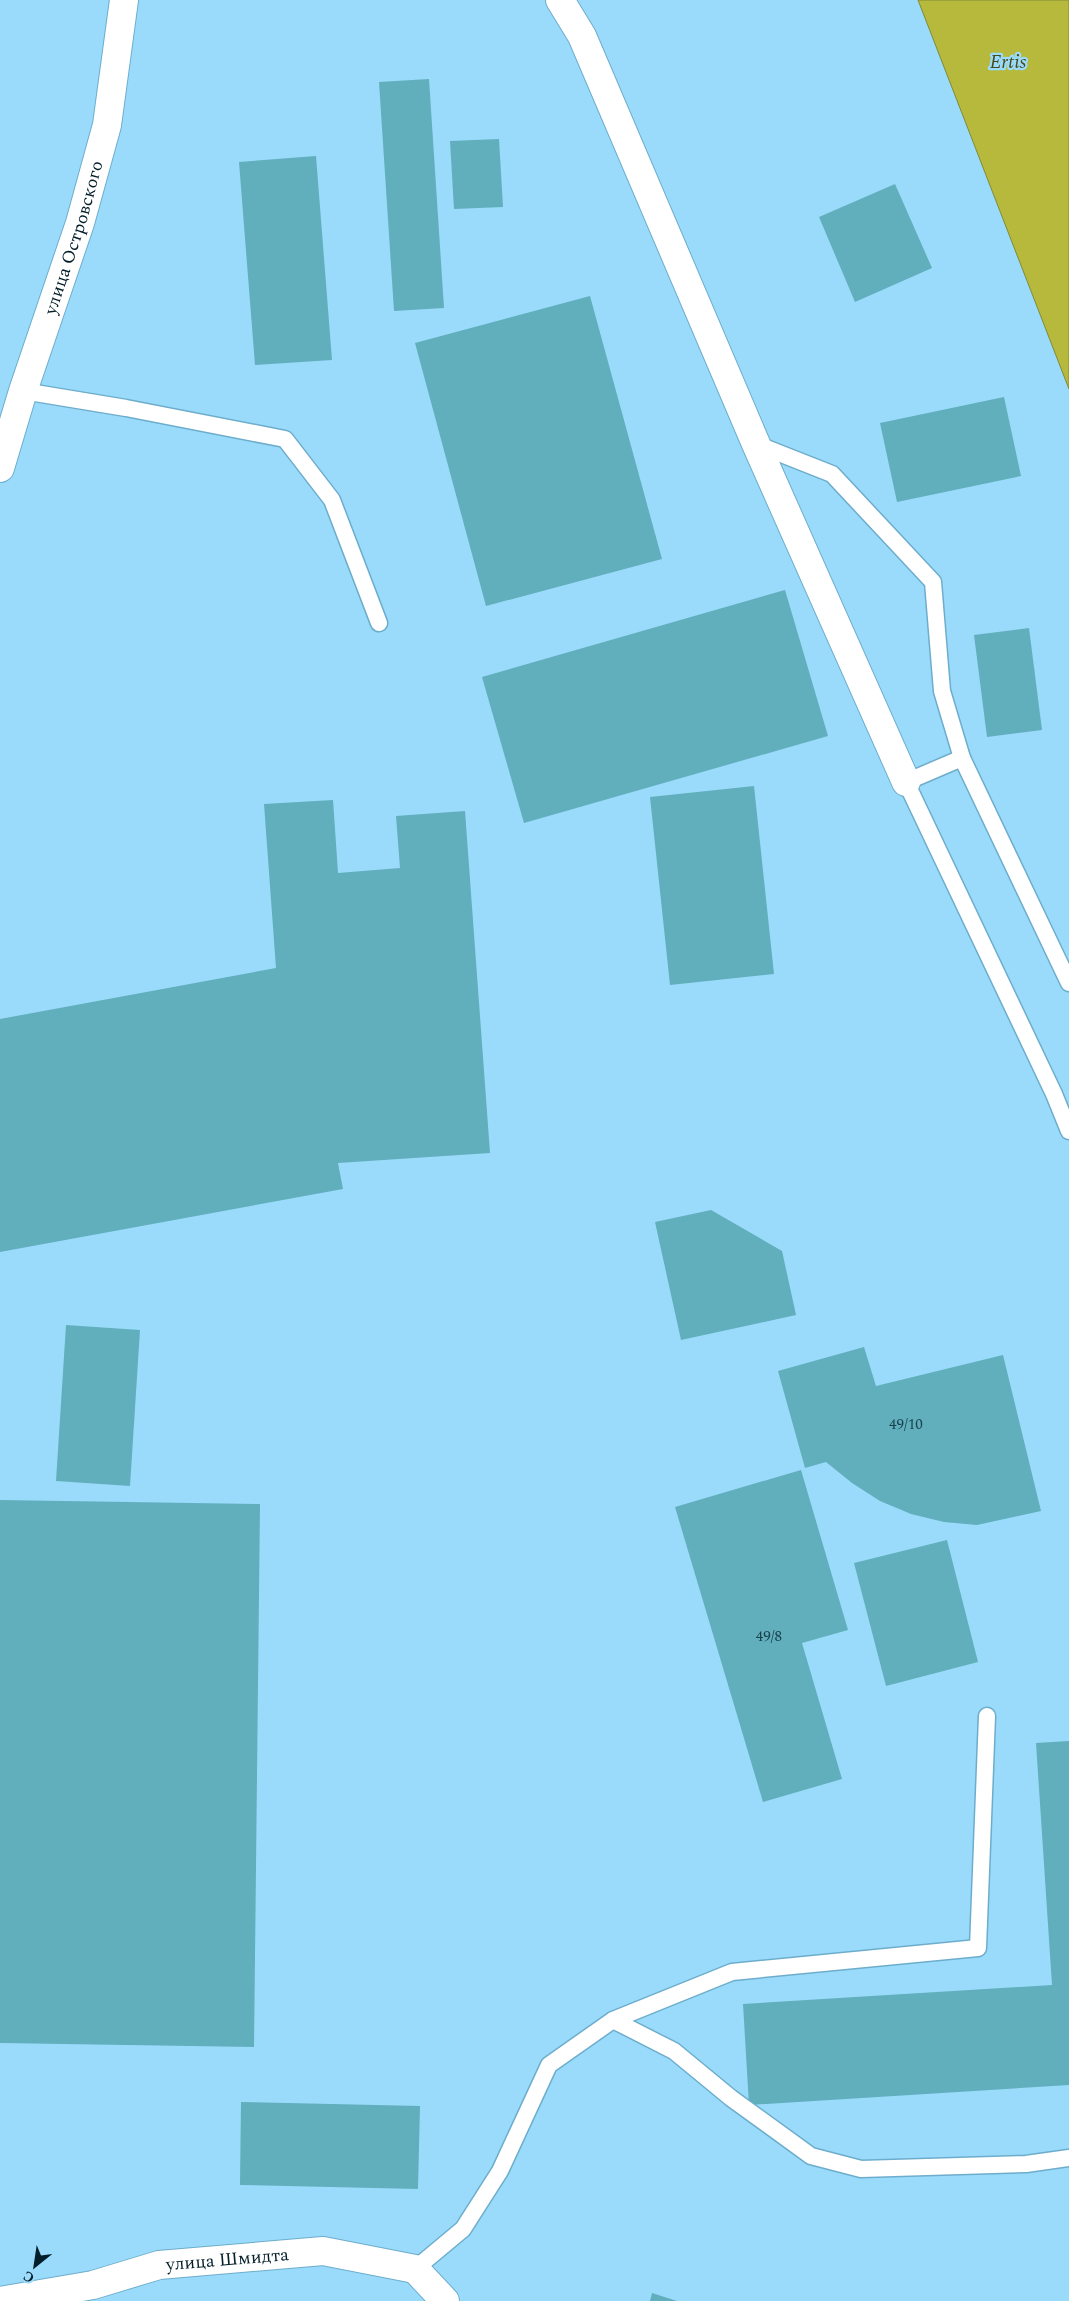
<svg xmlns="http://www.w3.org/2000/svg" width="1069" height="2301" viewBox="0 0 1069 2301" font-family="Spectral,serif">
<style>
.water{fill:#b6b93c;stroke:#808a36}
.building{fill:#61aebc}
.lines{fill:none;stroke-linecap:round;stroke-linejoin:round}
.lane-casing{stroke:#6dadcc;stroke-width:19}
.street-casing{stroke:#6dadcc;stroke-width:30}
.secondary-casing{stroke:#6dadcc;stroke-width:30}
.lane{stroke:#fff;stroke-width:16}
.street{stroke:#fff;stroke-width:28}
.secondary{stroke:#fff;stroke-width:28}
.labels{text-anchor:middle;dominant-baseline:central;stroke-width:4.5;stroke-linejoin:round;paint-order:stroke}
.number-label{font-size:15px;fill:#1a424e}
.street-label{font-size:18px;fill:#031e29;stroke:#9adbfb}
.water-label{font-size:19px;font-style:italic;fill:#494a18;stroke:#9adbfb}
</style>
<rect width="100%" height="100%" fill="#9adbfb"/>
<path class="water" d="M918,0H1069V389Z"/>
<g class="building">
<path d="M429,79L444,308L394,311L379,82Z"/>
<path d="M499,139L503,207L454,209L450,141Z"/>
<path d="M316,156L332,360L255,365L239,162Z"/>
<path d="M895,184L932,268L855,302L819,217Z"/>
<path d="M590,296L662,559L486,606L415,343Z"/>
<path d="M1004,397L1021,476L897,502L880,423Z"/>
<path d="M785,590L828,736L524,823L482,677Z"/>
<path d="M1029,628L1042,730L987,737L974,635Z"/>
<path d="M754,786L774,974L670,985L650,797Z"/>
<path d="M333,800L338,873L400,868L396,816L465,811L490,1153L338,1163L343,1189L0,1252V1019L276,968L264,804Z"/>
<path d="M711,1210L782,1251L796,1315L681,1340L655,1222Z"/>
<path d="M66,1325L140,1330L130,1486L56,1481Z"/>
<path d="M864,1347L876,1386L1003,1355L1041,1511L977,1525L944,1522L911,1514L880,1501L852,1483L826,1462L805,1468L778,1371Z"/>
<path d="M801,1470L848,1630L802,1643L842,1779L763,1802L675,1507Z"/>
<path d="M0,1500L260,1504L254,2047L0,2043Z"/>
<path d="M947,1540L978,1662L886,1686L854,1563Z"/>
<path d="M1069,1741V2085L749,2105L743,2004L1052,1985L1036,1743Z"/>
<path d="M241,2102L420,2106L418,2189L240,2185Z"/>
<path d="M652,2293L677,2301H650Z"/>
</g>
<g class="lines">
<g class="lane-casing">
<g id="lane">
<path d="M23,391L126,408L285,439L332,500L379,623"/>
<path d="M756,444L832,474L933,582L942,691L962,758"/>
<path d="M1069,983L962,758L906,782L1054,1094L1069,1131"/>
<path d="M613,2020L674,2051L731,2098L811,2156L861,2169L1026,2164L1069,2158"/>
<path d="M415,2269L463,2229L500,2171L549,2065L613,2020L732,1972L978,1948L987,1716"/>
</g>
</g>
<g class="street-casing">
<g id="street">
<path d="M560,0L582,36L756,444L906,782"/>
<path id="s1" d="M0,2301L93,2285L159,2265L323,2251L415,2269L445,2301"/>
</g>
</g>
<g class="secondary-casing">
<g id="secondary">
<path id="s2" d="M0,468L23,391L80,223L107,125L124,0"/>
</g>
</g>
<use href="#lane" class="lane"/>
<use href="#street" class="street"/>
<use href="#secondary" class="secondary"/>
</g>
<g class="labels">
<g class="number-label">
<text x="906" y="1424">49/10</text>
<text x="769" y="1636">49/8</text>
</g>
<g class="street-label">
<text stroke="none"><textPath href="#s2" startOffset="242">улица Островского</textPath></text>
<text stroke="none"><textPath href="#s1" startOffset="232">улица Шмидта</textPath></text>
</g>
<g class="water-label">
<text x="1008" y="62">Ertis</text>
</g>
</g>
<g transform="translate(35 2266) rotate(210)" stroke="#9adbfb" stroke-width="4" paint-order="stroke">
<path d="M0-4L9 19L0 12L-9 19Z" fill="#031e29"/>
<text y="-8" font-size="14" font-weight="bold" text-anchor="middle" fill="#031e29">С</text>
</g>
</svg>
